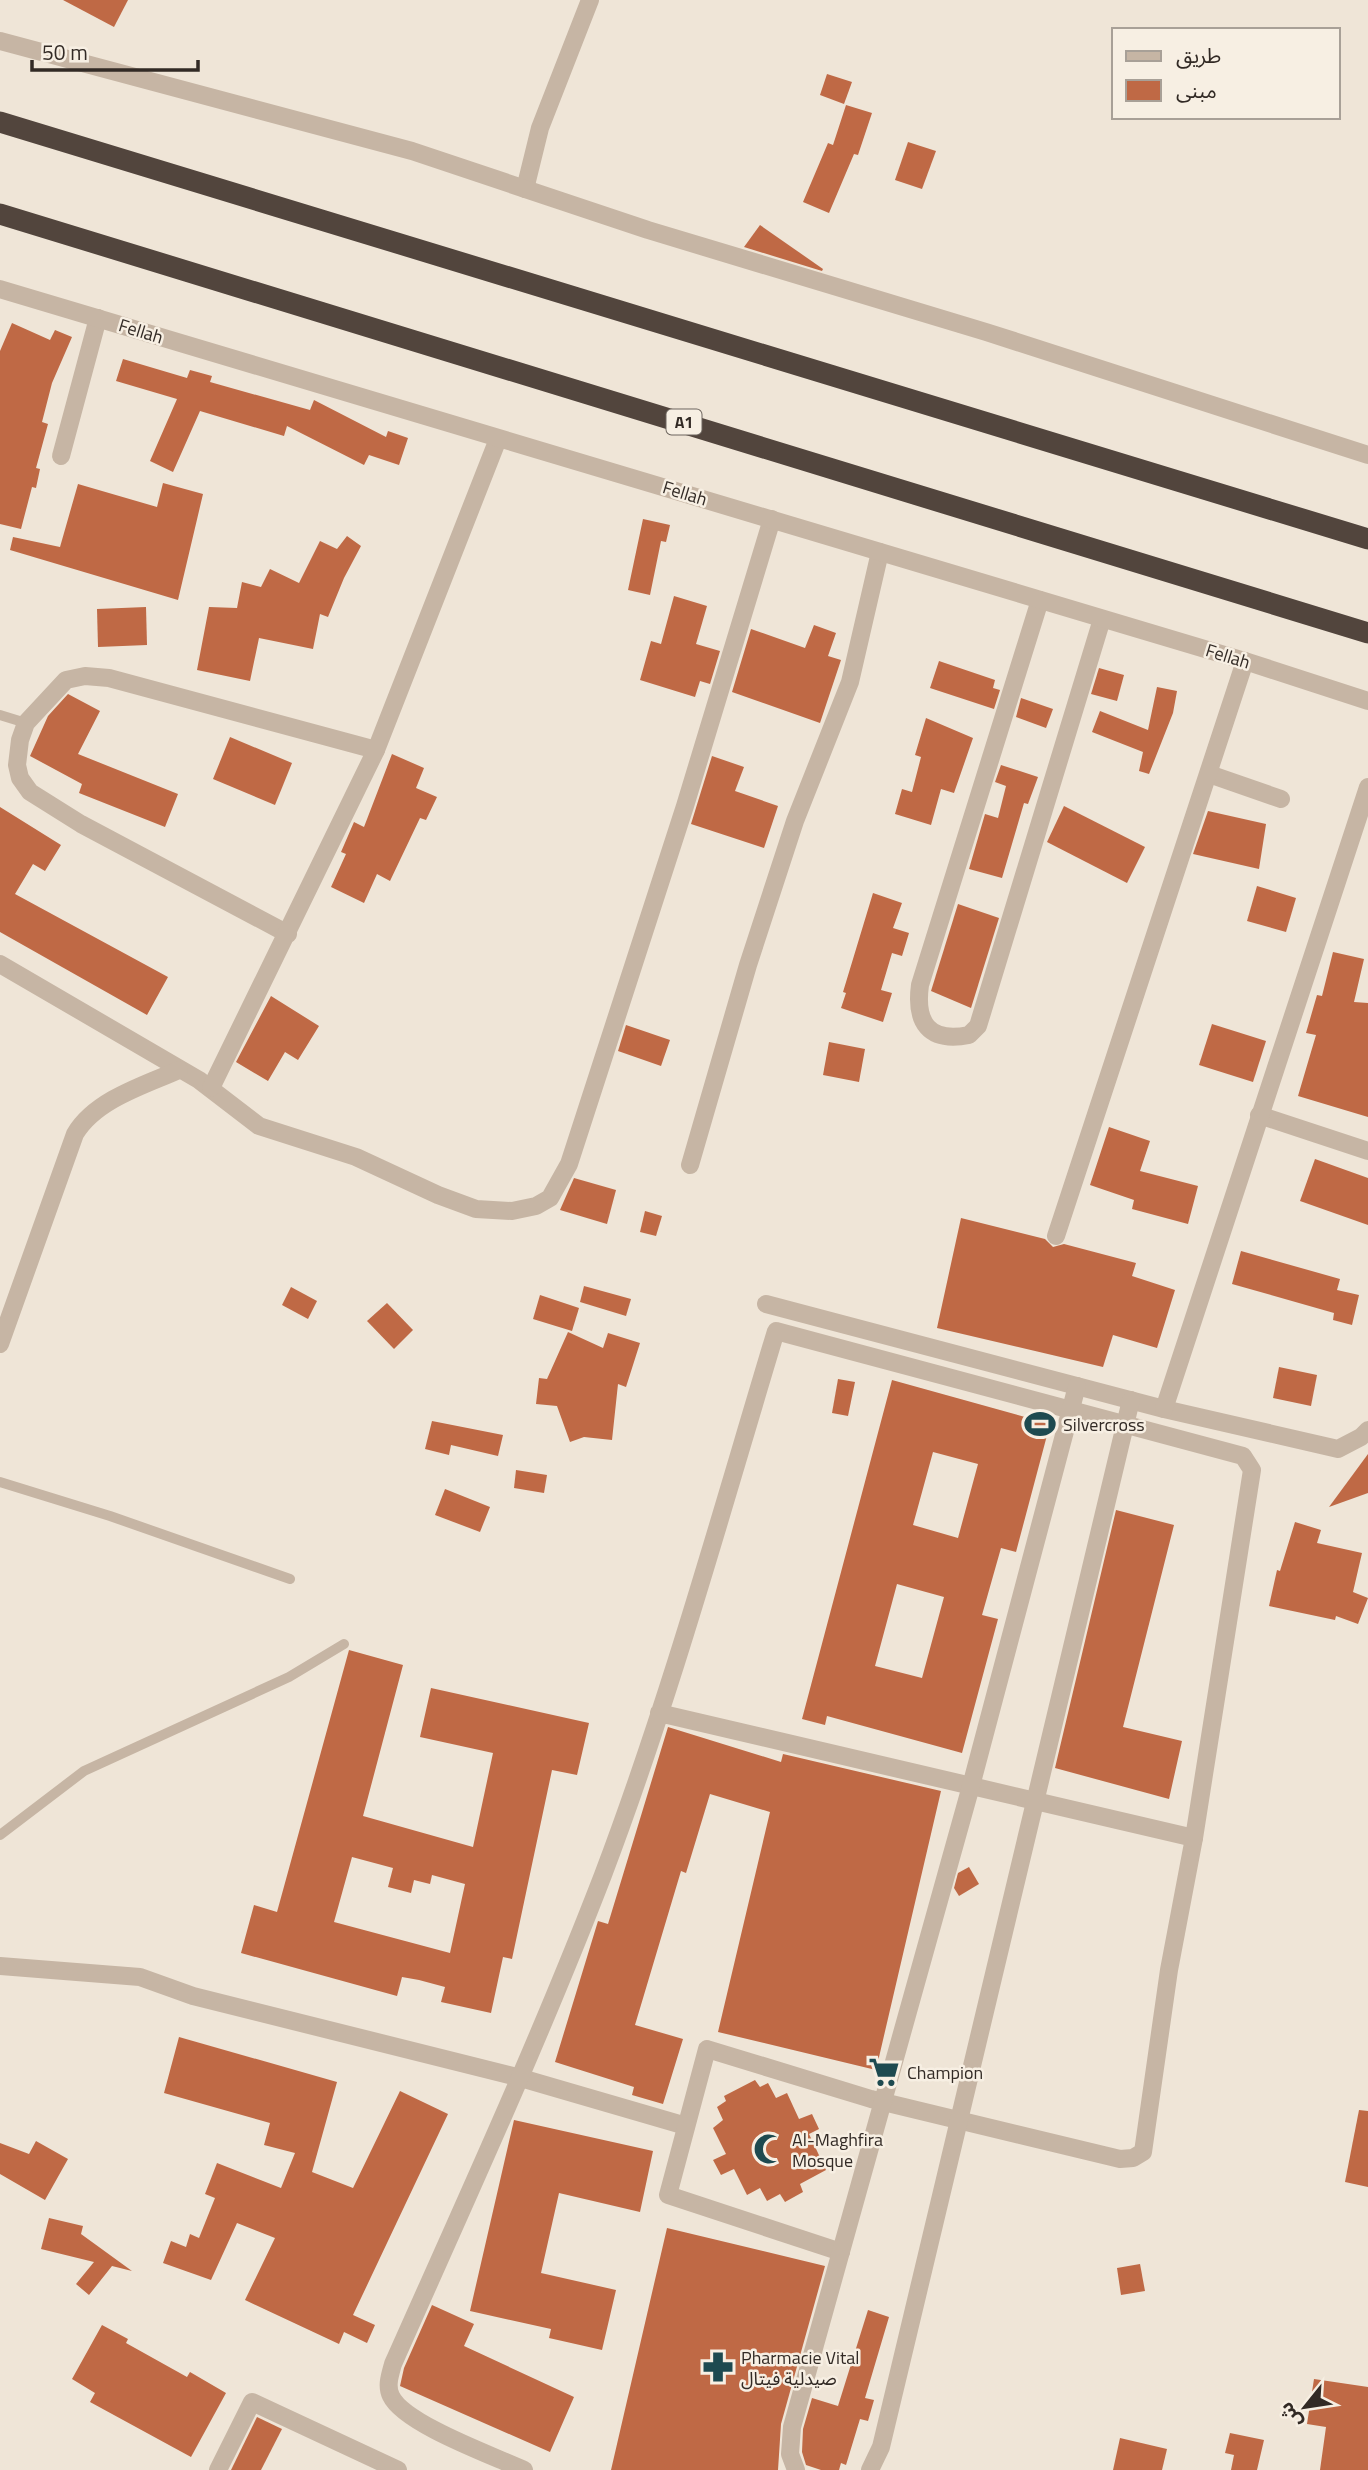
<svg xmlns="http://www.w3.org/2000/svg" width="1368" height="2470" viewBox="0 0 1368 2470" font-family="'Titillium Web','Noto Sans Arabic',sans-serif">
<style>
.building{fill:#bf6945;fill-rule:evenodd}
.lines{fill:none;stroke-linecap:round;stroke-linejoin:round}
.service{stroke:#c6b5a4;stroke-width:10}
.minor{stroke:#c6b5a4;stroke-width:18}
.tertiary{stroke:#c6b5a4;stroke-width:18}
.motorway{stroke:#52453d;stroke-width:21}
.labels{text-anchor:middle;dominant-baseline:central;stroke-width:5;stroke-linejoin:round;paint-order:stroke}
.shield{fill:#f7efe3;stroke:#6d655e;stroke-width:2}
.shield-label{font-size:16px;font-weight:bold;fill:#322a25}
.street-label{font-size:18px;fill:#322a25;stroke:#f7efe3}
.poi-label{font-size:18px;fill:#322a25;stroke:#f7efe3;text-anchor:start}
</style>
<rect width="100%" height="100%" fill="#efe5d7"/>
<g class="building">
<path d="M63,0H128L114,27Z"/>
<path d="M827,74L852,82L844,104L820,95Z"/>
<path d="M846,105L872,113L858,155L854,154L829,213L803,202L828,143L833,145Z"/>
<path d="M908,142L936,151L922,189L895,180Z"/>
<path d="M760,225L823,269L822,271L744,247Z"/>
<path d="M12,323L50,340L55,330L72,337L52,383L42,422L48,424L36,468L40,469L36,488L32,487L21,529L0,524V351Z"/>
<path d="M123,359L187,378L190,370L212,376L210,382L310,410L314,400L386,437L388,431L408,438L399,465L369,455L364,465L287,426L284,436L200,411L173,472L150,461L177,399L116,381Z"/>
<path d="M163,483L203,494L178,600L10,550L13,537L60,547L78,484L157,507Z"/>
<path d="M643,519L670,525L666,542L661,541L650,595L628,590Z"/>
<path d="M347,536L361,546L344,578L328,617L320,614L313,649L259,638L250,681L197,670L209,607L237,608L242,582L261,587L270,569L299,583L320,541L337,549Z"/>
<path d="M674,596L707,606L696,644L720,651L710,684L700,681L695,697L640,680L651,641L661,644Z"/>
<path d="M146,607L147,645L98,647L97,609Z"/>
<path d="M814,625L836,633L828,656L841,660L820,723L732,692L751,629L805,648Z"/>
<path d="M939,661L995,680L993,688L1000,690L994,709L930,688Z"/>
<path d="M1099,668L1124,675L1117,701L1091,694Z"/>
<path d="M1157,687L1177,691L1173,713L1149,774L1139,771L1143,752L1092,732L1100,711L1148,730Z"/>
<path d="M68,694L100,711L78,754L178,794L165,827L79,793L82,784L30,756L48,716Z"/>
<path d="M1021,698L1053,709L1046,728L1016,717Z"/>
<path d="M926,718L973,738L954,793L941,789L931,825L895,814L902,789L912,792L921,757L915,755Z"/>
<path d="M230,737L292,763L275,805L213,779Z"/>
<path d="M392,754L424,768L416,788L437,797L426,820L420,818L390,881L377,874L364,903L331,887L346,854L341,852L354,822L364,827Z"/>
<path d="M712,756L744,767L735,791L778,806L764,848L691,824Z"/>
<path d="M1001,765L1038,777L1028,804L1024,803L1002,878L969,869L985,814L998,818L1006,786L995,782Z"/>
<path d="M1064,806L1145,847L1127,883L1047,842Z"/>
<path d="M0,807L61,845L45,871L33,864L15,894L168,977L147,1015L0,932Z"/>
<path d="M1208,811L1266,824L1259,869L1193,854Z"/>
<path d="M1257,886L1296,898L1286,932L1247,921Z"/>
<path d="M873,893L902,903L893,928L909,933L902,956L892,953L881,990L892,993L883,1022L841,1008L846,993L843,992Z"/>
<path d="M958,904L999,918L971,1008L931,991Z"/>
<path d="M1333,952L1364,959L1354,1002L1368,1003V1117L1298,1096L1316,1035L1306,1033L1317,995L1322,996Z"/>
<path d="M271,996L319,1026L298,1060L285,1052L268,1081L236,1062Z"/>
<path d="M1212,1024L1266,1041L1253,1082L1199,1065Z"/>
<path d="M626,1025L670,1040L661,1066L618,1051Z"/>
<path d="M829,1042L865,1049L859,1082L823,1075Z"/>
<path d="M1109,1127L1150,1141L1140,1171L1198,1186L1188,1224L1132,1209L1134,1200L1090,1185Z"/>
<path d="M1315,1159L1368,1178V1225L1300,1201Z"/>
<path d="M574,1178L616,1190L607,1224L560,1210Z"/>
<path d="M645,1211L662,1216L656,1236L640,1232Z"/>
<path d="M961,1218L1045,1239L1053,1247L1064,1244L1136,1263L1132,1276L1175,1290L1157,1348L1113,1335L1103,1367L937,1328Z"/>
<path d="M1241,1251L1340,1279L1337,1290L1359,1295L1352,1325L1333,1320L1334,1313L1232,1284Z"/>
<path d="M584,1286L631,1299L626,1316L580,1302Z"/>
<path d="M291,1287L317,1301L308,1319L282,1305Z"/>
<path d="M540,1295L579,1308L572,1331L533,1319Z"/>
<path d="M387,1303L413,1330L394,1349L367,1321Z"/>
<path d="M568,1332L603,1348L608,1333L640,1343L626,1387L618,1384L612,1440L584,1437L570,1442L557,1406L536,1404L539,1378L547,1379Z"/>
<path d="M1279,1367L1317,1375L1311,1406L1273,1398Z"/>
<path d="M838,1379L855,1382L848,1416L832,1413Z"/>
<path d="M892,1380L1050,1424L1016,1552L1001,1548L982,1615L998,1619L962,1753L827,1716L825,1725L802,1719ZM933,1452L978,1464L958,1538L913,1525ZM897,1584L944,1597L922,1678L875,1666Z"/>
<path d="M432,1421L503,1435L498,1456L451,1445L449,1455L425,1449Z"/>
<path d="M1368,1454V1493L1329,1507Z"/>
<path d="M516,1470L547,1475L544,1493L514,1488Z"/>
<path d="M445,1489L490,1507L480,1532L435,1515Z"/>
<path d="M1116,1510L1174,1525L1123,1727L1182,1741L1169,1799L1055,1768Z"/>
<path d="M1295,1522L1321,1530L1317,1543L1362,1553L1353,1592L1368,1598L1358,1624L1336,1616L1335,1620L1269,1606L1277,1570L1280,1571Z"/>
<path d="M349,1650L403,1665L363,1816L473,1847L493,1753L420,1737L431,1688L589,1723L577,1775L552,1770L512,1959L503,1957L491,2013L441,2002L445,1987L419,1980L402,1977L397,1996L241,1953L254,1905L277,1912ZM352,1857L393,1868L388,1887L411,1893L414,1880L430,1884L432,1875L465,1884L450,1953L334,1922Z"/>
<path d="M668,1727L781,1762L783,1754L941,1791L876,2070L718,2032L770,1812L710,1794L686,1873L681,1871L635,2025L683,2039L663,2104L632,2095L634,2087L555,2062L598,1921L608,1924Z"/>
<path d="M969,1867L979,1884L959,1896L954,1888L958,1873Z"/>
<path d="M179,2037L337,2082L312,2172L353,2188L400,2091L448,2114L353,2315L375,2325L367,2343L344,2332L339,2344L245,2300L275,2238L237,2223L211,2280L163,2263L171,2241L186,2247L190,2234L199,2238L215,2198L205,2194L217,2163L281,2188L295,2153L264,2145L270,2123L164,2093Z"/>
<path d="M755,2080L760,2087L768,2083L776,2098L787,2093L799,2119L812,2114L819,2129L809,2134L826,2170L800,2184L803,2192L785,2202L780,2194L767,2201L760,2188L747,2195L734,2169L721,2175L713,2160L726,2154L713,2128L723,2120L717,2107L726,2101L724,2096Z"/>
<path d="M1359,2110L1368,2111V2187L1345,2182Z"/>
<path d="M514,2120L653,2151L640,2212L559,2193L541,2273L616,2290L602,2350L549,2338L551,2329L470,2311Z"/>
<path d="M36,2141L68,2159L45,2200L0,2174V2143L29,2154Z"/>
<path d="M49,2218L83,2226L81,2234L132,2271L112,2266L89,2295L76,2284L94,2262L41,2249Z"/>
<path d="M667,2228L825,2266L781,2424L778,2470H611Z"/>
<path d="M1140,2264L1145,2291L1121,2295L1117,2268Z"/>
<path d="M432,2305L474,2324L464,2346L574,2397L550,2452L400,2386L404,2368Z"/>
<path d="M868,2310L889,2317L865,2398L874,2400L868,2421L860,2419L846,2465L841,2463L839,2470H821L806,2465L802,2452L803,2429L812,2398L838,2406Z"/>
<path d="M102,2325L128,2339L126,2343L187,2377L190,2372L226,2393L191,2457L90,2402L95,2393L72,2379Z"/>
<path d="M1314,2379L1368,2387V2470H1320L1326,2427L1307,2424Z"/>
<path d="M257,2417L282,2429L261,2470H231Z"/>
<path d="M1230,2433L1264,2440L1257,2470H1231L1234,2455L1225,2453Z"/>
<path d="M1120,2438L1167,2449L1162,2470H1113Z"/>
</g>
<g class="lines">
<g class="service">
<path d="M0,715L26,723"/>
<path d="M0,1482L110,1516L290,1579"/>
<path d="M0,1835L84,1771L289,1677L344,1644"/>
</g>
<g class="minor">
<path d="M525,189L540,128L590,0"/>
<path d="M61,456L98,318"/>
<path d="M1040,600L920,985C915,1022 928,1043 969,1035L978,1026L1102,619"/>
<path d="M1209,774L1281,799"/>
<path d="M288,934L81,824L30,792L20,778L17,765L20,740L26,723L66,680L85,676L109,678L376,750"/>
<path d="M0,964L199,1080L259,1126L356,1157L438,1195L476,1209L512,1211L536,1206L550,1198L569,1164L685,806L772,519"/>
<path d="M211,1088L376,750L498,439"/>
<path d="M1259,1115L1368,1151"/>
<path d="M690,1165L748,965L795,821L850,682L880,552"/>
<path d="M1056,1236L1245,661"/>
<path d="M766,1304L1164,1409L1338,1449L1361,1437L1368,1430"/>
<path d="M0,1344L75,1134C95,1100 144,1085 179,1070"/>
<path d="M1164,1409L1368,787"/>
<path d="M0,1966L140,1977L193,1996L521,2078L686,2126"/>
<path d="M841,2252L668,2195L707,2049L871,2099L1120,2159L1133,2158L1143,2152L1169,1970L1194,1838"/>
<path d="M218,2470L252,2402L398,2470"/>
<path d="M524,2470C494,2456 404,2424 391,2396C386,2386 390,2375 393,2364C465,2202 539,2041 603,1875C670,1698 721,1513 776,1331L1243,1456L1252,1470L1194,1838L659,1713"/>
<path d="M796,2470L790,2454L792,2427L971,1786L1077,1386"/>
<path d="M870,2470L881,2447L1131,1400"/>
</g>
<g class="tertiary">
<path d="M0,41L412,151L648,230L986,332L1368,455"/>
<path d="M0,289L1245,661L1368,701"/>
</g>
<g class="motorway">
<path d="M0,122L1368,539"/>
<path d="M0,214L1368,633"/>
</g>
</g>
<defs>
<g id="stadium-bare" transform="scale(2.415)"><path d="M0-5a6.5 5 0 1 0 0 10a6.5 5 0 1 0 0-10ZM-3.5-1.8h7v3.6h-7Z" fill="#1e4a50" stroke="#f7efe3" stroke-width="2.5" paint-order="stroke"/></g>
<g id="supermarket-bare" transform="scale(2.415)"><path d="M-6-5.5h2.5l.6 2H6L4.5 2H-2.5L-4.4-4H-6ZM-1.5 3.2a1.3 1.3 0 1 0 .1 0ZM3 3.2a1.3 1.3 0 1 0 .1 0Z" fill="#1e4a50" stroke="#f7efe3" stroke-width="2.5" paint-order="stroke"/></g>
<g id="mosque-bare" transform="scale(2.415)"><path d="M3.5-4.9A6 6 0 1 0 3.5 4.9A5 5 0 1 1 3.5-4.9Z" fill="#1e4a50" stroke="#f7efe3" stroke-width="2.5" paint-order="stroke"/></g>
<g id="pharmacy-bare" transform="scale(2.415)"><path d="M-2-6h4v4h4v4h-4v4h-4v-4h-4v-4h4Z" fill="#1e4a50" stroke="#f7efe3" stroke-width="2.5" paint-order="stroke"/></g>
</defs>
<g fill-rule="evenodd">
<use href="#stadium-bare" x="1040" y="1424"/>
<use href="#supermarket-bare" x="884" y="2072"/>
<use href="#mosque-bare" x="769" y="2149"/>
<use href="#pharmacy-bare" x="718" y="2367"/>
</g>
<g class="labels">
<rect class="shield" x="666.5" y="409.5" width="35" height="25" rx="5"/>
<g class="shield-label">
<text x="684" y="422">A1</text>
</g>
<g class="street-label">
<text transform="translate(141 331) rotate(17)">Fellah</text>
<text transform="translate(685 493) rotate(17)">Fellah</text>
<text transform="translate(1228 656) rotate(17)">Fellah</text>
</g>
<g class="poi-label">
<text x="1063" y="1424">Silvercross</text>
<text x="907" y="2072">Champion</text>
<text x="792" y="2139">Al-Maghfira<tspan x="792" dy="21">Mosque</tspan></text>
<text x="741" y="2357">Pharmacie Vital<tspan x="741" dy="21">صيدلية فيتال</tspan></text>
</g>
</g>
<rect x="1112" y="28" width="228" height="91" fill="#f7efe3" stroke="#a8a097" stroke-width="2"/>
<rect x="1126" y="51" width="35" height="10" fill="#c6b5a4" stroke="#a8a097" stroke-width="2"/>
<text x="1176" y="63" font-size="21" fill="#322a25">طريق</text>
<rect x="1126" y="80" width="35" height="21" fill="#bf6945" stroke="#a8a097" stroke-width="2"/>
<text x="1176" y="98" font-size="21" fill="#322a25">مبنى</text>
<g transform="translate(1305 2407) rotate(240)" stroke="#f7efe3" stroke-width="5" paint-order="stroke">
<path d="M0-5L12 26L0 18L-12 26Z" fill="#322a25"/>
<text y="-10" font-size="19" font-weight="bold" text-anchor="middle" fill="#322a25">ش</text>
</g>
<path d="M32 60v10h166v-10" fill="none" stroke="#322a25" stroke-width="3.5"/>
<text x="42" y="60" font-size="21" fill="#322a25" stroke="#f7efe3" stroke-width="5" paint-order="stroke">50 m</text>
</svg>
